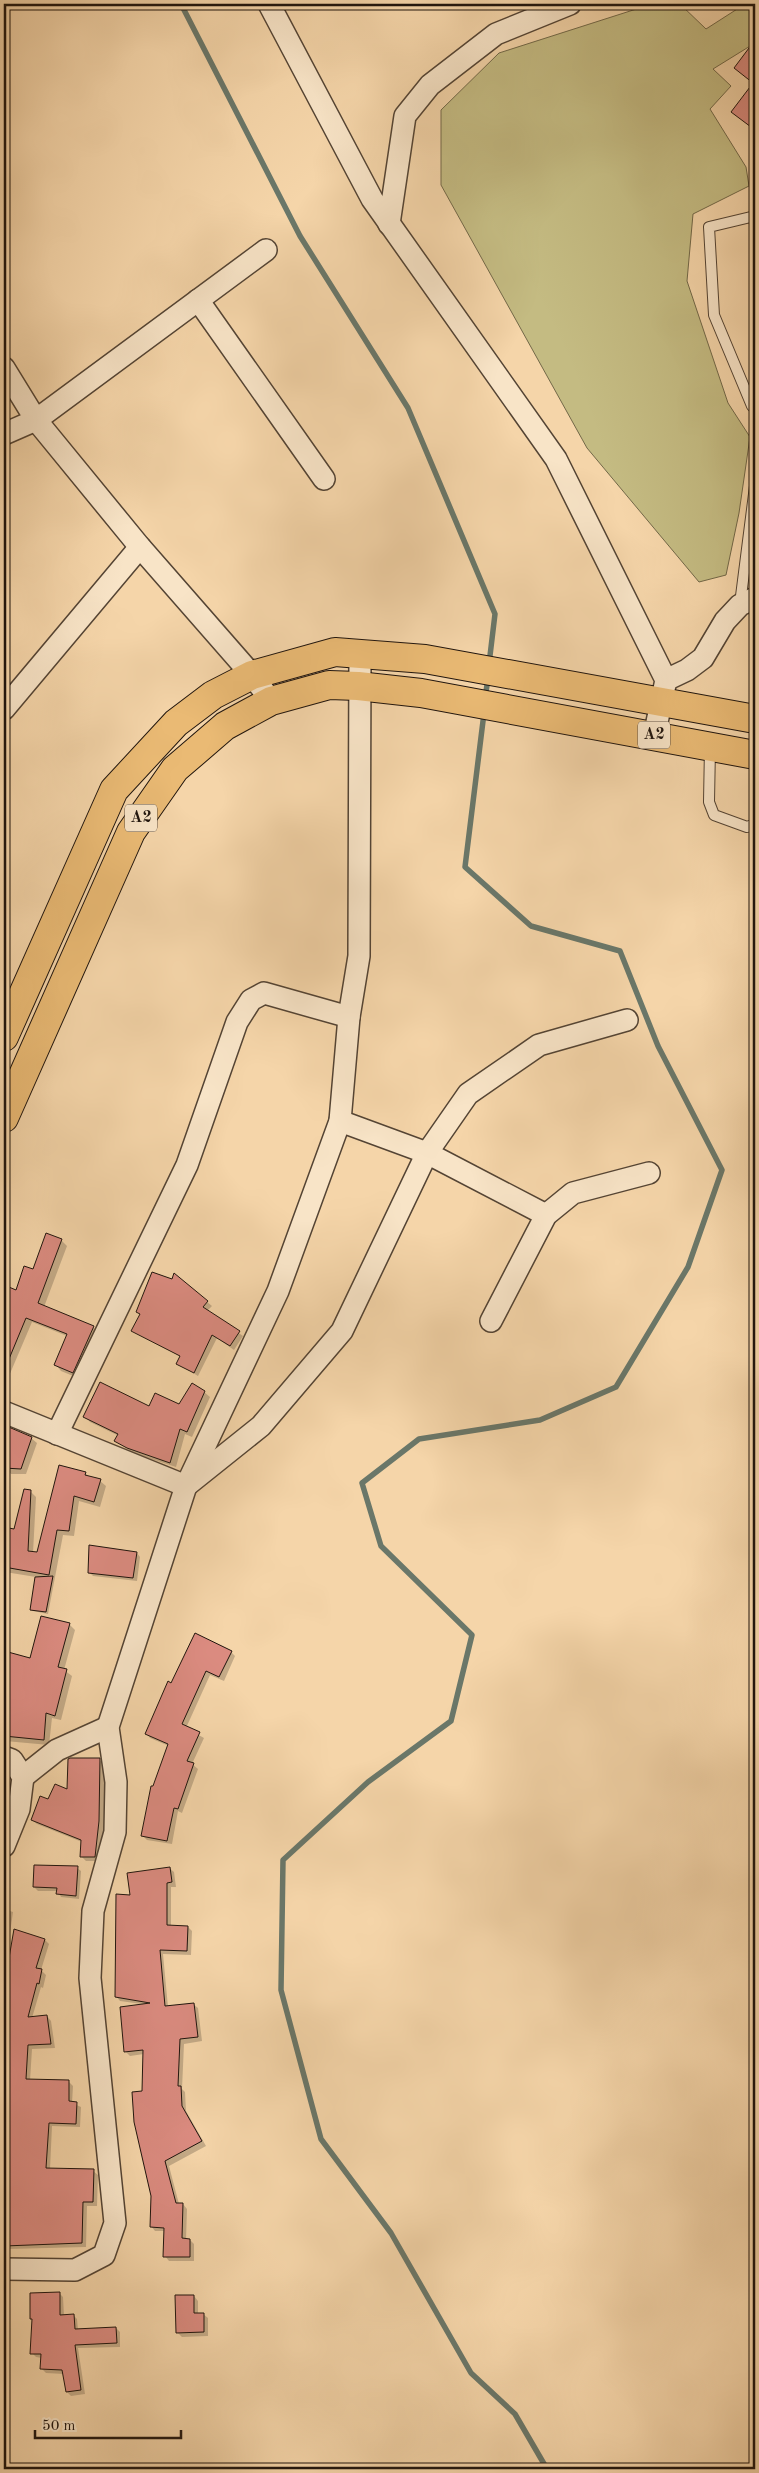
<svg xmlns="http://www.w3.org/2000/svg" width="759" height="2473" viewBox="0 0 759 2473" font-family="'Old Standard TT',serif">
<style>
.green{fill:#c4bb82;stroke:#726848}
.shadow{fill:#0003}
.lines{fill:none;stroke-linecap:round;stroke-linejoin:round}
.stream{stroke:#6a7769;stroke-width:5.5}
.building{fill:#db8b80;stroke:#1f140d}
.service-casing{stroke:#544434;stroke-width:12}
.minor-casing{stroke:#544434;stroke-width:24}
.trunk-casing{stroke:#1f140d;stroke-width:30}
.service{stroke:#f8e4c7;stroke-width:10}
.minor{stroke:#f8e4c7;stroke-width:21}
.trunk{stroke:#eaba74;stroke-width:28}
.labels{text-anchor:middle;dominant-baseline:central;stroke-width:5;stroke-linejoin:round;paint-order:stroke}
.shield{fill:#f8e4c7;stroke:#605245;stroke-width:1}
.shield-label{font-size:16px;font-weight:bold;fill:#1f140d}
</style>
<rect width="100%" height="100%" fill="#f5d5a9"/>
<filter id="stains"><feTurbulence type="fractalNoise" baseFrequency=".004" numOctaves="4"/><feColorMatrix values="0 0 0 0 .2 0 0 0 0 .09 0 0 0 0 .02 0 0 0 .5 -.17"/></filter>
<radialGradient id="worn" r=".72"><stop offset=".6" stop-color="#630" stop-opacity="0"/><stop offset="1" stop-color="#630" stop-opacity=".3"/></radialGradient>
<path class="green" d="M652,4H680L706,29L745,4H755V43L713,69L731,86L710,109L746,167L749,186L693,214L687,281L728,403L750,437L739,513L726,575L699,582L587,448L441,185V110L499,53Z"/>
<g class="shadow">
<path d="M752,47L755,49V130L733,112L754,84L735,68Z"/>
<path d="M61,1240L67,1246L44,1307L93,1327L99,1333L78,1378L61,1371L56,1365L67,1336L32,1322L6,1383L4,1382V1286L16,1291Z"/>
<path d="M175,1275L212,1306L207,1311L243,1336L234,1350L217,1338L198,1376L178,1364L181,1357L133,1330L141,1315L138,1312L173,1281Z"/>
<path d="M204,1392L210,1397L192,1437L185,1434L176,1467L133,1453L116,1441L119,1436L90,1422L85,1416L180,1405Z"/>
<path d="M4,1427L31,1438L37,1443L26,1474H11L6,1468L7,1441L4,1440Z"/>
<path d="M85,1473L90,1478L100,1481L106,1486L100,1507L79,1501L74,1536L63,1535L48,1614L33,1611L31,1609L36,1577L5,1572L4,1575V1528L14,1531L30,1491L36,1497L33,1553H38Z"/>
<path d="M137,1553L140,1557L137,1581L93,1576L89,1572Z"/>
<path d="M69,1624L75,1630L64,1670L72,1676L61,1720L52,1718L49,1745L5,1741L4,1653L31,1659Z"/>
<path d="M231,1652L235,1656L224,1681L210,1675L186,1728L204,1738L192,1764L198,1769L182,1813L178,1811L172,1844L147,1840L142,1835L153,1788L169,1746L150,1738L146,1733L172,1684Z"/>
<path d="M99,1760L104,1764V1827L99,1861H86L81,1856L82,1842L37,1824L32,1820L68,1790Z"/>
<path d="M77,1868L81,1871L79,1899L61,1897L58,1891H38L34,1887Z"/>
<path d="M169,1868L174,1872L176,1887H171V1926L188,1927L192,1931L191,1955L163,1954L168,2007L193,2004L198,2008L202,2041L184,2044L182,2089L185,2092L186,2111L206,2146L169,2166L179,2204H183L187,2209L186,2240H190L194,2244V2261H169L165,2256V2231H155L151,2226L152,2196L144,2093V2054L130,2056L125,2051L142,2004L120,2001L116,1996L131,1896Z"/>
<path d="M4,1909L13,1912L10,1933L4,1930Z"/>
<path d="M15,1931L45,1940L49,1944L41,1970L46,1975L43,1988L41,1987L32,2018L47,2016L51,2021L55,2048L32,2049L30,2081L69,2082L73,2086L72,2103L81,2107L80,2127L52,2126L50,2169L93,2171L98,2175L97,2206H87L86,2247L9,2249L4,2245V1983H6Z"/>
<path d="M59,2293L63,2297L64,2316L73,2315L77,2319L78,2330L116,2328L120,2332V2347L78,2348L85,2394L71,2396L67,2392L64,2374L46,2373L42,2369V2358L36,2357L32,2353L34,2321L32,2319Z"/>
<path d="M194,2296L198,2301V2314H203L208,2318V2336L182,2337L177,2332Z"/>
</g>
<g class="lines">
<g class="stream">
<path d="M181,4L300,236L408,408L495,614L489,664"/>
<path d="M485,699L488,678"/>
<path d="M484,713L465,867L531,926L620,951L658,1046L722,1170L688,1267L616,1387L540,1420L419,1439L362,1483L381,1546L472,1635L451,1721L368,1782L283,1860L281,1990L321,2139L391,2233L471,2373L515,2414L547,2469"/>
</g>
</g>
<g class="building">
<path d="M755,40V130L731,112L753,83L734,68Z"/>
<path d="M46,1233L62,1239L38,1303L94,1326L73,1373L54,1365L67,1334L26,1318L4,1371V1285L16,1290L24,1266L33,1269Z"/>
<path d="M152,1272L172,1279L174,1273L208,1301L203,1307L240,1331L230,1346L212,1335L194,1373L176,1364L180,1356L131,1331L140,1314L136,1312Z"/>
<path d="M100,1382L149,1406L155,1393L179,1404L192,1383L205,1391L187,1432L180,1429L170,1463L127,1448L114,1441L118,1434L83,1417Z"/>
<path d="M4,1425L32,1437L21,1469L4,1468Z"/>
<path d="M59,1465L86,1472L85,1475L101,1479L94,1502L74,1496L69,1531L57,1530L49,1575L4,1567V1527L14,1529L24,1489L31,1490L28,1551L37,1552Z"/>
<path d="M89,1545L137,1552L133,1578L88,1573Z"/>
<path d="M53,1576L46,1612L30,1610L35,1577Z"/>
<path d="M41,1616L70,1623L58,1667L67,1669L55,1716L46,1713L44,1740L4,1736V1672L8,1652L30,1658Z"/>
<path d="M195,1633L232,1651L219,1677L206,1671L182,1724L200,1732L187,1761L194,1763L178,1809L174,1808L167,1841L141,1836L151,1786H153L168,1744L145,1734L168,1681L171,1683Z"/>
<path d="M70,1758H100L99,1821L95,1857H80L81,1840L31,1820L40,1796L48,1799L55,1784L67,1789L68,1759Z"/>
<path d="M34,1865L78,1866L76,1896L56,1894L57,1888L33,1887Z"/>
<path d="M170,1867L172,1882L167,1883V1925L188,1926L187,1951L160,1950L165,2006L194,2003L198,2037L180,2039L178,2086H181L182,2106L202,2141L165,2161L176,2203H183L182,2238L190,2239V2257H163L164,2228L150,2227L151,2196L134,2122L132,2092L142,2091L143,2050L124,2052L120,2007L150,2003L115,1997L116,1894L130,1895L127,1873Z"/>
<path d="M14,1929L45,1939L36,1968L42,1969L39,1984L37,1983L28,2017L47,2015L51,2044L28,2045L26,2079L69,2080V2101L77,2102L76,2124L49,2123L46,2168L94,2169L93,2202H83L82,2243L4,2246L8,2147L4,2146V1987Z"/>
<path d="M60,2292V2315L74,2314L75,2329L116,2327L117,2343L75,2345L81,2390L66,2392L62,2370L40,2369L41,2354H30L32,2319H30V2293Z"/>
<path d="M175,2295H194V2313H204V2332L176,2333Z"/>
</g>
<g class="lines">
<g class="service-casing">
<g id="service">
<path d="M755,216L709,227L714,315L752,406L755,408"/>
<path d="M740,604L755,486"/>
<path d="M710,747L709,802L714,815L747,827L755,824"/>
</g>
</g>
<g class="minor-casing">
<g id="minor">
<path d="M269,4L372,199L556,459L666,680L654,736"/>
<path d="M389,224L405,116L430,85L496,34L570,4"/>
<path d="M198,300L324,479"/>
<path d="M4,368L36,420L140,547L252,675L271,701"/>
<path d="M4,434L36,420L266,250"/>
<path d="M666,680L687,670L703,658L725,621L740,605L755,598"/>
<path d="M4,709L140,547"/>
<path d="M340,1121L427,1153L546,1215"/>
<path d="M491,1321L546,1215L573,1193L649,1173"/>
<path d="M4,1412L186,1486L261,1426L342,1331L427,1153L468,1094L539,1045L627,1020"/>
<path d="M57,1434L187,1165L237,1022L251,1000L264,993L349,1017"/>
<path d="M4,1757L12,1760L23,1777L19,1809L4,1846"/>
<path d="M23,1777L57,1750L108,1727"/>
<path d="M4,2269L75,2270L104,2255L115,2223L90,1978L93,1911L115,1832L116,1782L108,1727L186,1486L278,1291L340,1121L349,1017L359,956L360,653"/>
</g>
</g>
<g class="trunk-casing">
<g id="trunk">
<path d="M4,1037L114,790L176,723L213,695L252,675L335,652L425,659L755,719"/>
<path d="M4,1118L131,832L175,769L225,726L271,701L329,685L358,686L421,693L755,755"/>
</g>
</g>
<use href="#service" class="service"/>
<use href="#minor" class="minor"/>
<use href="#trunk" class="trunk"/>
</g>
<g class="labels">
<g class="shield">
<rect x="638" y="721.5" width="32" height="27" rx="4"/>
<rect x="125" y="804.5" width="32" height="27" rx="4"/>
</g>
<g class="shield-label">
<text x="654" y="735">A2</text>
<text x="141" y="818">A2</text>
</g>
</g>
<rect width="759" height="2473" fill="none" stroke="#f5d5a9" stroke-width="20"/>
<rect x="5" y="5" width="749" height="2463" fill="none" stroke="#1f140d" stroke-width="2.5"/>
<rect x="10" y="10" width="739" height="2453" fill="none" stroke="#1f140d"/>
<path d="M35 2430v8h146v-8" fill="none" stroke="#1f140d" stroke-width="2.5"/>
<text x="42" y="2430" font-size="15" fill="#1f140d" stroke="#f8e4c7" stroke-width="4" paint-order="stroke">50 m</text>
<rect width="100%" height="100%" filter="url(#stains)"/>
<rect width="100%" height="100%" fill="url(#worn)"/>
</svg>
